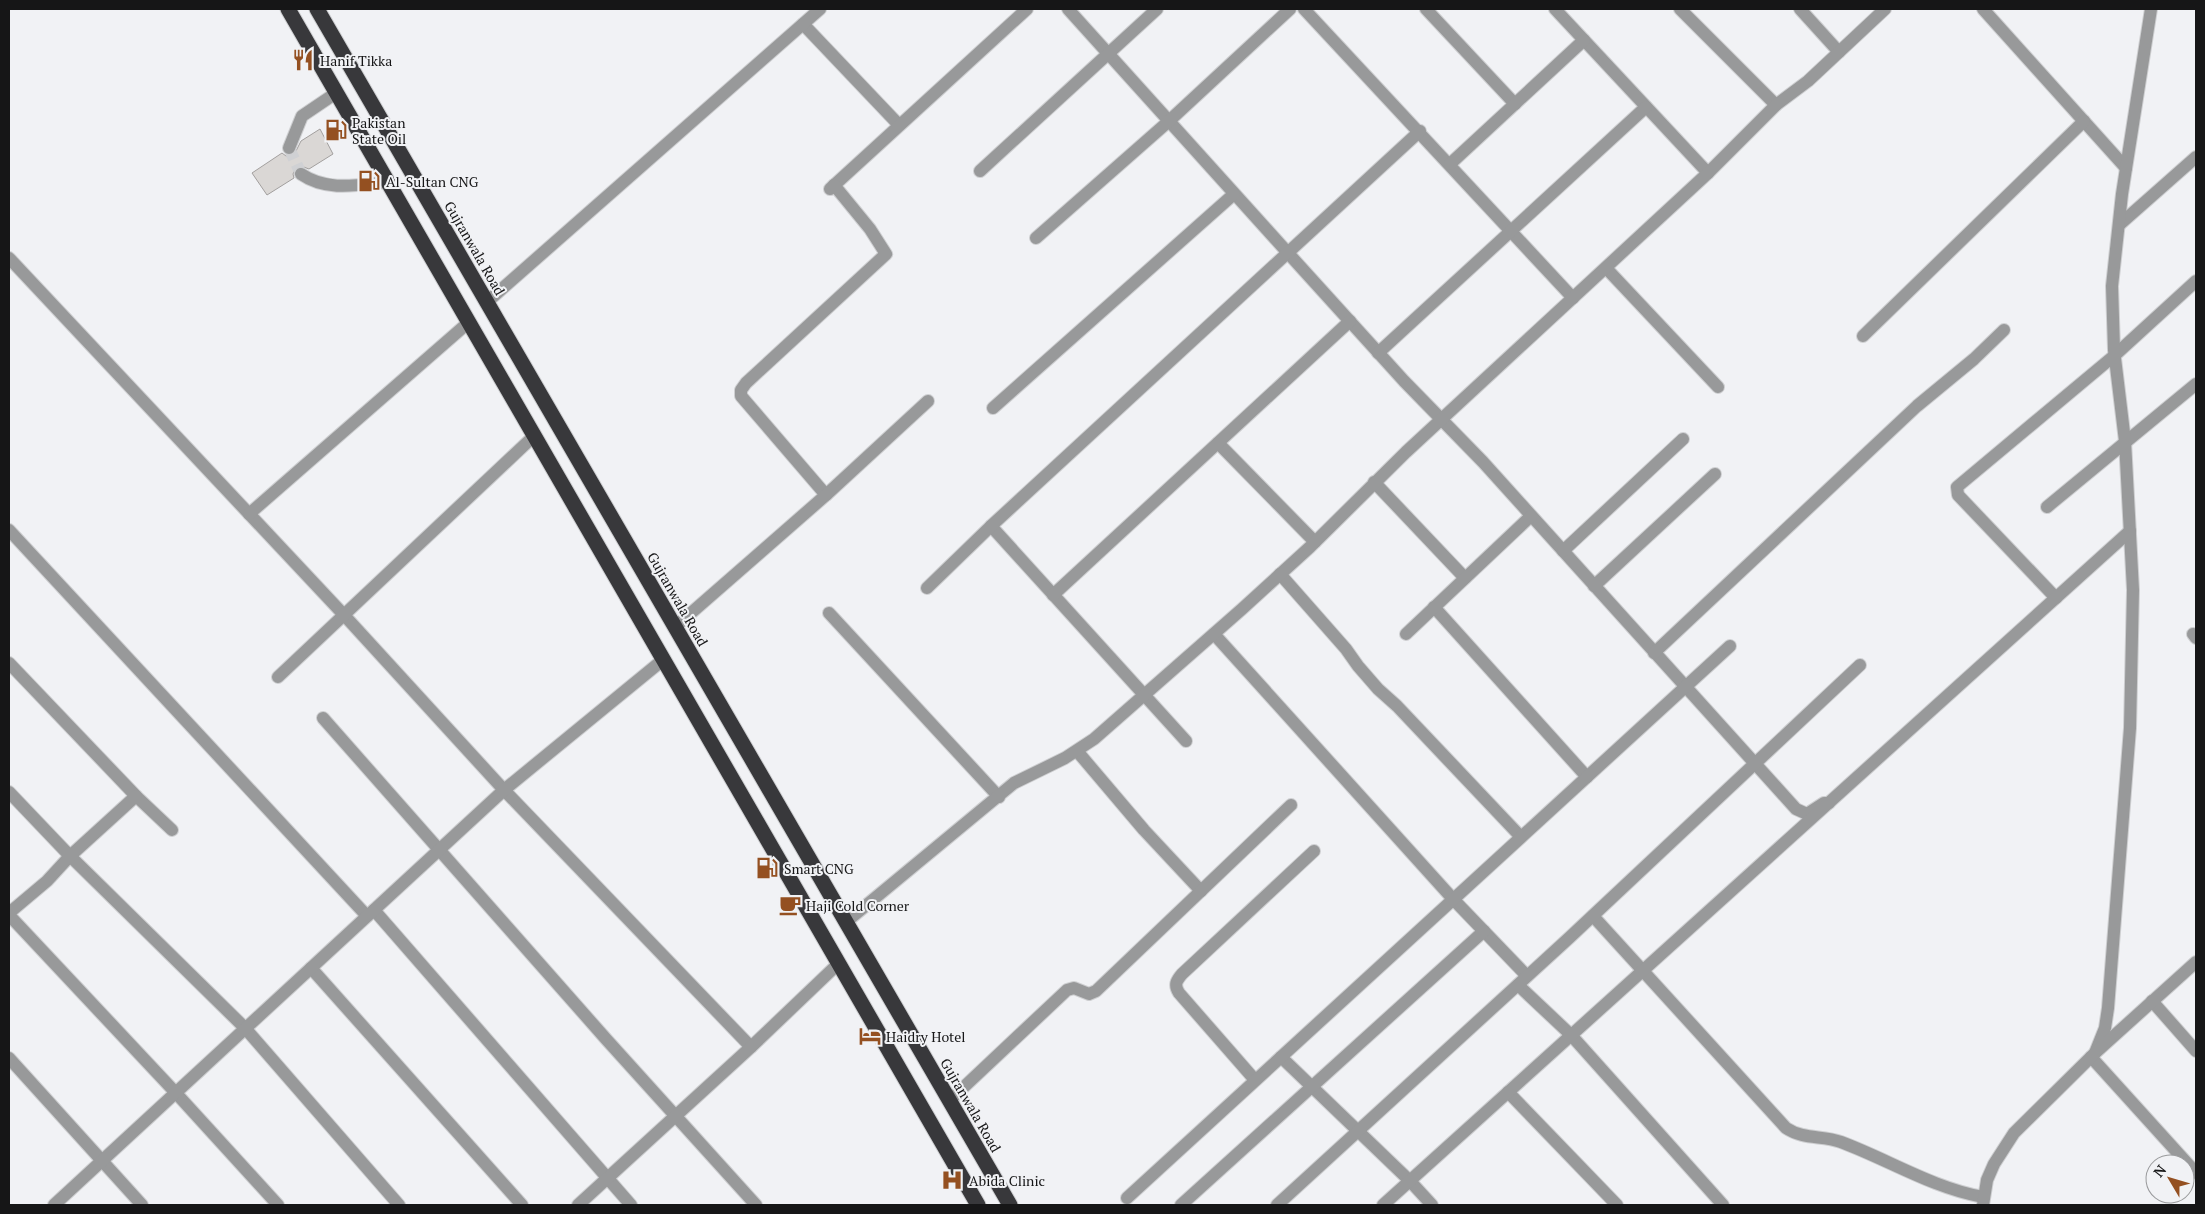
<svg xmlns="http://www.w3.org/2000/svg" width="2205" height="1214" viewBox="0 0 2205 1214" font-family="'PT Serif',serif">
<style>
.building{fill:#dad7d5;stroke:#a29f9e}
.lines{fill:none;stroke-linecap:round;stroke-linejoin:round}
.minor-tunnel{stroke:#d0d1d4;stroke-width:12;stroke-dasharray:12 6;stroke-linecap:butt}
.minor-casing{stroke:#cecfd1;stroke-width:14}
.highway-casing{stroke:#cecfd1;stroke-width:17}
.minor{stroke:#98999a;stroke-width:12}
.highway{stroke:#38383b;stroke-width:15}
.labels{text-anchor:middle;dominant-baseline:central;stroke-width:4;stroke-linejoin:round;paint-order:stroke}
.poi-label{font-size:14px;fill:#161617;stroke:#f1f2f5;text-anchor:start}
.street-label{font-size:14px;fill:#161617;stroke:#f1f2f5}
</style>
<rect width="100%" height="100%" fill="#f1f2f5"/>
<path class="building" d="M320,129L333,154L309,169L301,166L296,167L293,174L294,178L267,195L252,173L282,153L286,156L294,155L301,141Z"/>
<g class="lines">
<path class="minor-tunnel" d="M289,148L301,174"/>
<g class="minor-casing">
<g id="minor">
<path d="M1068,9L1288,253L1404,381L1483,462L1796,809L1807,814L1824,803H1829"/>
<path d="M1304,9L1573,298"/>
<path d="M1426,9L1515,104"/>
<path d="M1555,9L1708,173"/>
<path d="M1680,9L1776,105"/>
<path d="M1800,9L1839,52"/>
<path d="M1983,9L2126,168"/>
<path d="M803,24L899,125"/>
<path d="M289,148L302,116L336,93"/>
<path d="M1450,164L1584,40"/>
<path d="M980,171L1157,9"/>
<path d="M301,174C327,192 358,185 388,182"/>
<path d="M830,189L1027,9"/>
<path d="M2119,225L2196,157"/>
<path d="M1036,238L1169,121L1290,9"/>
<path d="M9,258L344,615L504,790L751,1047"/>
<path d="M1606,268L1718,387"/>
<path d="M487,302L820,9"/>
<path d="M1863,336L2084,121"/>
<path d="M1378,353L1646,107"/>
<path d="M993,408L1234,194"/>
<path d="M1218,443L1315,542"/>
<path d="M1374,482L1465,578"/>
<path d="M826,495L741,396V390L746,383L886,254L870,229L834,185"/>
<path d="M2047,507L2196,384"/>
<path d="M249,514L469,322"/>
<path d="M991,526L1186,741"/>
<path d="M9,530L367,916"/>
<path d="M1563,551L1683,439"/>
<path d="M1280,574L1346,649L1358,666L1378,689L1397,706L1521,837"/>
<path d="M1594,586L1715,474"/>
<path d="M927,588L991,526L1420,131"/>
<path d="M1053,595L1350,321"/>
<path d="M2056,598L1958,495L1957,487L2115,355L2196,281"/>
<path d="M1434,607L1587,777"/>
<path d="M829,613L999,797"/>
<path d="M675,627L826,495L928,401"/>
<path d="M1214,634L1453,899L1527,976"/>
<path d="M1406,634L1531,516"/>
<path d="M2193,634L2196,638"/>
<path d="M1654,653L1917,406L1974,359L2004,330"/>
<path d="M9,663L136,796L172,830"/>
<path d="M278,677L535,435"/>
<path d="M323,718L606,1039L756,1205"/>
<path d="M1077,751L1144,830L1201,891"/>
<path d="M9,792L70,856L245,1028L399,1205"/>
<path d="M374,910L631,1205"/>
<path d="M9,913L47,881L70,856L136,796"/>
<path d="M9,915L175,1092L278,1205"/>
<path d="M1593,916L1786,1128C1804,1140 1822,1135 1841,1142C1889,1160 1933,1188 1983,1197"/>
<path d="M846,922L1014,783L1065,758L1094,739L1242,609L1310,547L1406,452L1708,173L1776,105L1808,81L1885,9"/>
<path d="M311,968L522,1205"/>
<path d="M1518,985L1571,1035L1723,1205"/>
<path d="M2152,1001L2196,1051"/>
<path d="M2095,1053L2105,1028L2108,1008L2130,728L2133,590L2125,441L2114,350L2112,286L2122,194L2151,9"/>
<path d="M1281,1057L1410,1181L1432,1205"/>
<path d="M2091,1057L2196,1173"/>
<path d="M9,1058L142,1205"/>
<path d="M1255,1080L1179,993C1174,985 1176,981 1182,974L1314,851"/>
<path d="M1508,1092L1617,1205"/>
<path d="M949,1101L1067,990L1074,988L1089,994L1096,991L1291,805"/>
<path d="M1127,1198L1730,646"/>
<path d="M54,1205L504,790L664,659"/>
<path d="M578,1205L751,1047L839,963"/>
<path d="M1181,1205L1484,931"/>
<path d="M1277,1205L1569,938L1860,665"/>
<path d="M1383,1205L2130,531"/>
<path d="M1983,1205L1987,1180L1994,1164L2014,1133L2095,1053L2196,962"/>
</g>
</g>
<g class="highway-casing">
<g id="highway">
<path d="M288,9L978,1205"/>
<path d="M317,9L1010,1205"/>
</g>
</g>
<use href="#minor" class="minor"/>
<use href="#highway" class="highway"/>
</g>
<defs>
<g id="restaurant-bare" transform="scale(1.725)"><path d="M-5-6h1v4h1v-4h1v4h1v-4h1v5L-1.5 .5V6h-2V.5L-5-1ZM5-6V6H3V1.5H1.5Q1.5-4 5-6Z" fill="#945021" stroke="#f1f2f5" stroke-width="2.5" paint-order="stroke"/></g>
<g id="fuel-bare" transform="scale(1.725)"><path d="M-5.5-6h7V0h2V4h1.3V-2.5L3-4.5l.8-.8L6-3V5H2.5V1h-1V6h-7ZM-4.2-4.7v3.2H.2V-4.7Z" fill="#945021" stroke="#f1f2f5" stroke-width="2.5" paint-order="stroke"/></g>
<g id="cafe-bare" transform="scale(1.725)"><path d="M-5.5-4.5H6V0H3Q3 3.5 0 3.5H-2.5Q-5.5 3.5-5.5 0ZM3-3.2v2h1.7v-2ZM-6 4.5H4V6H-6Z" fill="#945021" stroke="#f1f2f5" stroke-width="2.5" paint-order="stroke"/></g>
<g id="hotel-bare" transform="scale(1.725)"><path d="M-6-4.5h1.5V1H6V5H4.5V3h-9V5H-6ZM-4 0a1.8 1.8 0 1 1 3.6 0ZM.5 0V-2.5h3Q6-2.5 6 0Z" fill="#945021" stroke="#f1f2f5" stroke-width="2.5" paint-order="stroke"/></g>
<g id="hospital-bare" transform="scale(1.725)"><path d="M-5-5h3v3.5h4V-5h3V5h-3V1.5h-4V5h-3Z" fill="#945021" stroke="#f1f2f5" stroke-width="2.5" paint-order="stroke"/></g>
</defs>
<g fill-rule="evenodd">
<use href="#restaurant-bare" x="303" y="60"/>
<use href="#fuel-bare" x="336" y="130"/>
<use href="#fuel-bare" x="369" y="181"/>
<use href="#fuel-bare" x="767" y="868"/>
<use href="#cafe-bare" x="790" y="905"/>
<use href="#hotel-bare" x="870" y="1036"/>
<use href="#hospital-bare" x="952" y="1180"/>
</g>
<g class="labels">
<g class="poi-label">
<text x="320" y="60">Hanif Tikka</text>
<text x="352" y="122">Pakistan<tspan x="352" dy="16">State Oil</tspan></text>
<text x="386" y="181">Al-Sultan CNG</text>
<text x="784" y="868">Smart CNG</text>
<text x="806" y="905">Haji Cold Corner</text>
<text x="886" y="1036">Haidry Hotel</text>
<text x="969" y="1180">Abida Clinic</text>
</g>
<g class="street-label">
<text transform="translate(475 248) rotate(60)">Gujranwala Road</text>
<text transform="translate(678 599) rotate(60)">Gujranwala Road</text>
<text transform="translate(971 1105) rotate(60)">Gujranwala Road</text>
</g>
</g>
<rect width="2205" height="1214" fill="none" stroke="#161617" stroke-width="20"/>
<g transform="translate(2170 1179) rotate(308)"><circle r="24" fill="#f1f2f5" stroke="#999a9c"/>
<path d="M0-4L9 19L0 12L-9 19Z" fill="#945021"/>
<text y="-8" font-size="14" font-weight="bold" text-anchor="middle" fill="#161617">N</text>
</g>
</svg>
